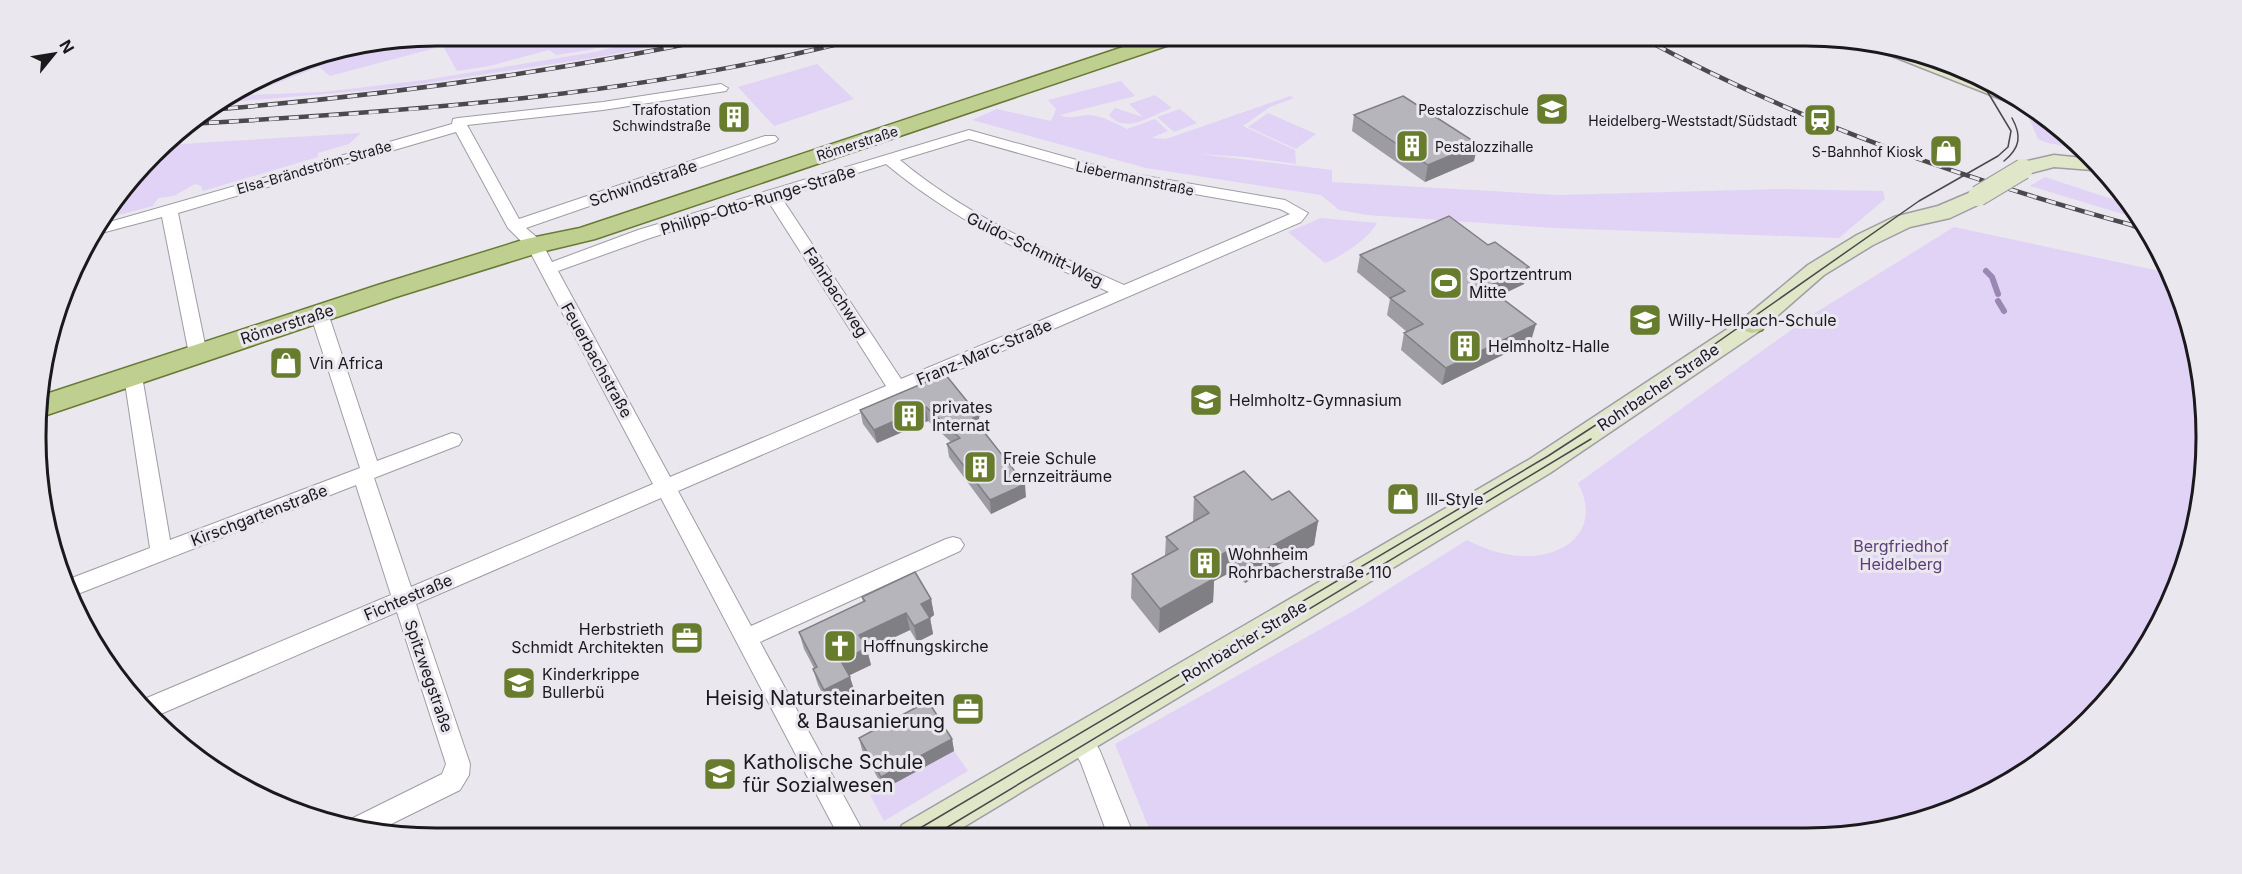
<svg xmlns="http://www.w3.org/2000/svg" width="2242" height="874" viewBox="0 0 2242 874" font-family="Inter,sans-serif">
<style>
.green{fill:#e1d3f6}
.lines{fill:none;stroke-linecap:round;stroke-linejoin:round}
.stream{stroke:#9a88b3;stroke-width:6}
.street-casing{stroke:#9f9ca4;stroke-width:2}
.secondary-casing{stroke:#9f9ca4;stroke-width:3}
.primary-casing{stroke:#697a37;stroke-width:3}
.street{fill:#fff;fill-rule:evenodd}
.secondary{fill:#dfe7c8;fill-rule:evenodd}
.primary{fill:#becf90;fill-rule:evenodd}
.tram{stroke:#4b494d;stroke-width:1.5}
.rail-far1-casing{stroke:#4b494d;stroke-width:4.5}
.rail-casing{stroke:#4b494d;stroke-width:7}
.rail-far1{stroke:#eae7ef;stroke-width:3;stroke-dasharray:10;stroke-linecap:butt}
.rail{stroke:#eae7ef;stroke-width:4.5;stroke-dasharray:13;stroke-linecap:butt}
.secondary-bridge-casing{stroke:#9f9ca4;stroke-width:22;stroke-linecap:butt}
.secondary-bridge{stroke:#dfe7c8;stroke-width:20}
.wall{fill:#9d9ca2}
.shaded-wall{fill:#807f84}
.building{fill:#b7b5bc;stroke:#807f84;stroke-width:1.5}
.labels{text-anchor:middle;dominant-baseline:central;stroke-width:6;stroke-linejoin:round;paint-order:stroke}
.far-poi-label{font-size:14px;fill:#1a191c;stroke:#eae7ef;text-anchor:end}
.far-street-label{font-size:14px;fill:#1a191c;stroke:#eae7ef}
.street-label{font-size:16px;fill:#1a191c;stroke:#eae7ef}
.poi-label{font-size:16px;fill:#1a191c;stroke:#eae7ef;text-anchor:start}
.park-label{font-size:16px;fill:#5a4079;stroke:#eae7ef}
.near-poi-label{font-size:20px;fill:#1a191c;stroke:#eae7ef;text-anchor:end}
.rim{fill:none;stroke:#1a191c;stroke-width:3}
</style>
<rect width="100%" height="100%" fill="#eae7ef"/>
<g class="green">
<path d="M437,36H641L589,50L556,55L549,50L489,66L457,71L443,46L330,76L319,67L246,95L323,92L425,80L595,52L656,36H710L592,58L394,88L218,103L243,96L237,90L308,57Z"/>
<path d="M817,64L854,99L774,126L738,87Z"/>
<path d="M1121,81L1135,96L1060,115C1070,120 1080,115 1090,115C1101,116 1116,123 1127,129L1155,119L1168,131L1151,138L1166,139L1290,96L1294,98L1270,107L1243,126L1295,150L1296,164L1246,157L1199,154L1332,170V182L1559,195L1778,189L1883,191L1885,199L1839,238L1553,228L1367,215L1339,210L1321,195L1146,168L972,120L997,109L1051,121L1056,109L1048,100Z"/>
<path d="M1155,95L1172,108C1152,115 1126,135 1109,115L1115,108L1143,117L1129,104Z"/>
<path d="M2016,104L2049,119L2081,149L2048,143L2038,139L2028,116Z"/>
<path d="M1180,109L1197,123L1174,132L1157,117Z"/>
<path d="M1268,113L1316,134L1296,149L1248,127Z"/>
<path d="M361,133L349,144L318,153V157L203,191L201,186L195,184L174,196L158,198L153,206L111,217L108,215L165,145Z"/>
<path d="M2045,177L2130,205L2139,219L2030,186Z"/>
<path d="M1321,218L1377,223C1369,238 1341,257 1325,263L1288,232Z"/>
<path d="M1954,227L2169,273L2185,308L2203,385L2205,464L2192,541L2152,638L2070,738L1982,797L1858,835L1152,836L1115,744L1355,610L1467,540C1484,549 1502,555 1521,556C1567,558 1602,529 1578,483L1815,313Z"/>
<path d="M954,751L968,771L884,821L870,795Z"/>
</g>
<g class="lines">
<g class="stream">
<path d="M1986,271L1992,277L1998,294"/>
<path d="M1998,301L2004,311"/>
</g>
<g class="street-casing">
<g id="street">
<path d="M1958,68L1982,77L1979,84H1969Z"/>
<path d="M721,84L728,88L726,91L603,110L467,125L519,219L765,136H775L778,139L775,142L526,228L541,241L552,262L638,230L969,130L1116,171L1285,200L1308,213L1301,222L678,491L751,626L946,539L953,537L960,539L964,545L960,551L760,642L866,837H839L661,498L416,604L470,764L469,775L460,790L379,830L346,826L349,820L442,774L446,764L397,612L156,716L142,700L391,595L356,485L70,597L64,581L150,548L124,376L126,371H140L142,376L170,540L360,468L310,313L319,307L328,313L377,461L452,433L459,435L462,440L459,445L374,478L411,587L653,484L528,248L508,228L456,132L178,213L207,354L204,358H192L189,354L162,217L90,236L99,225L452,124L453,119L458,118L603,102ZM969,139L1114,180L1280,209L1290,214L1124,285C1045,250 967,216 900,160ZM886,164C953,220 1030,256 1109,292L901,379L781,197ZM768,201L886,386L670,477L558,271L650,238Z"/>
<path d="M1080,729L1089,732L1100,751L1134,836H1108L1081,763L1068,740L1071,732Z"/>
</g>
</g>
<g class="secondary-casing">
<g id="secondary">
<path d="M1875,45C1928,52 1975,73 2020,101H2006L1877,50Z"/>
<path d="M2054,155L2092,159L2105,171L2054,167L2023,175L2015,174L2012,169L2015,164Z"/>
<path d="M1978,189L1986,191L1989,196L1986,201L1950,218L1910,227L1873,245L1824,275L1761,330L1550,473L947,837H897L902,825L1530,459L1744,318L1808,265L1857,235L1894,217L1938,206Z"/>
</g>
</g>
<g class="primary-casing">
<g id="primary">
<path d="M1156,36H1187L1184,40L595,239L541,252L396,297L41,417L40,396L378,285L526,239L580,228Z"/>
<path d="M1752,315L1762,318L1766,324L1762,330L1752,333L1741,330L1737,324L1741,318Z"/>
</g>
</g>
<use href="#street" class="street"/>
<use href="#secondary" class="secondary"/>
<use href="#primary" class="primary"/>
<g class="tram">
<path d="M2004,161C2020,148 2022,136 2012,118"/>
<path d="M905,837L1548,456L1642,395L1919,201L1998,156L2008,147L2011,131L1978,76"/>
<path d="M931,837L1591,439"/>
</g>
<g class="rail-far1-casing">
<g id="rail-far1">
<path d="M1639,36C1799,123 1964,179 2139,227"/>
<path d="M208,110C383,96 555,72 726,36"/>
<path d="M189,124C416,111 648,95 869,36"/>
</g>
</g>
<g class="rail-casing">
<path id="rail" d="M2134,225L2147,229"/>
</g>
<use href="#rail-far1" class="rail-far1"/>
<use href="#rail" class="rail"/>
<g class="secondary-bridge-casing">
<path id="secondary-bridge" d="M1978,196L2023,169"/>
</g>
<use href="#secondary-bridge" class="secondary-bridge"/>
</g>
<g class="wall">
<path d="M1354,115L1474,161L1425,182L1352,131Z"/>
<path d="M1360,255L1524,284L1499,296L1531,341L1442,385L1401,350L1404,333L1407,332L1387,315L1390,299L1357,272Z"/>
<path d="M945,374L980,427L1026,497L991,514L949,457L947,444L951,442L928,421L877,443L863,424L860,410Z"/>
<path d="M1194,497L1272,500L1318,521L1314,545L1245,583L1233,571L1214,581L1213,602L1159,633L1131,598L1132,574L1165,556L1166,537L1193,522Z"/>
<path d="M862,597L931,599L934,615L930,618L933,634L917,642L910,630L867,650L871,665L849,675L855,693L829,706L818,685L813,669L814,668L804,649L799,632L863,602Z"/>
<path d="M859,738L952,739L954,751L884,789L862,750Z"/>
</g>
<g class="shaded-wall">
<path d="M1478,144L1474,161L1425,182L1428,165Z"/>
<path d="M1529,267L1524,284L1482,304L1487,287Z"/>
<path d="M1536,324L1531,341L1442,385L1446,368Z"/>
<path d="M926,407L928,421L877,443L874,430Z"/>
<path d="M979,416L980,429L973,418Z"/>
<path d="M1025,484L1026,497L991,514L990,500Z"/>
<path d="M1318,521L1314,545L1245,583L1248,559Z"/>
<path d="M1235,547L1233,571L1214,581L1213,602L1159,633L1160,609L1203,565Z"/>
<path d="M931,599L934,615L930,618L933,634L917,642L914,626L921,604Z"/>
<path d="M906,613L910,630L867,650L871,665L846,677L841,661L859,635Z"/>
<path d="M850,677L855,693L829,706L824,690Z"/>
<path d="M952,739L954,751L884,789L881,777Z"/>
</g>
<g class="building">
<path d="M1403,96L1478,144L1428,165L1354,115Z"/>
<path d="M1449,216L1488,245L1495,242L1529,267L1487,287L1536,324L1446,368L1404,333L1423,324L1390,298L1405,291L1360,255Z"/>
<path d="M945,374L979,416L973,418L1025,484L990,500L947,444L960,438L926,407L874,430L860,410Z"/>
<path d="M1244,471L1272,500L1289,491L1318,521L1248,559L1235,547L1203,565L1215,578L1160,609L1132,574L1178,549L1166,537L1209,513L1194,497Z"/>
<path d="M915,572L931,599L921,604L930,618L914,626L906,613L859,635L867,648L841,661L850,677L824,690L813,669L817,667L799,632L865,601L862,597Z"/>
<path d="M928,701L952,739L881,777L859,738Z"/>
</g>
<defs>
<g id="school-square" transform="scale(1.725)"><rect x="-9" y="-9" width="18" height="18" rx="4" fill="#677c2c" stroke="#eae7ef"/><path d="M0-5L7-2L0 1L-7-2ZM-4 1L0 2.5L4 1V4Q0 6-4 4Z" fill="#fff"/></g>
<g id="building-square" transform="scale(1.725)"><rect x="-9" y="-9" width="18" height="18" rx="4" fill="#677c2c" stroke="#eae7ef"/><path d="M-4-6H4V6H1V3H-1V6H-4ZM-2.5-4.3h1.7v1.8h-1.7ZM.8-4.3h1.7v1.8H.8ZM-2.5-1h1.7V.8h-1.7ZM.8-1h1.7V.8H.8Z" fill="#fff"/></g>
<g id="station-square" transform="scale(1.725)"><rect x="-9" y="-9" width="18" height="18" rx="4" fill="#677c2c" stroke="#eae7ef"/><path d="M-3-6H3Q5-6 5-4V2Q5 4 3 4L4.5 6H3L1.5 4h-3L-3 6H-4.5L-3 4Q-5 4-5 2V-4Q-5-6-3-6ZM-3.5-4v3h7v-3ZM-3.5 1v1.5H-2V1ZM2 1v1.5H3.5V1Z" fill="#fff"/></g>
<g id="shop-square" transform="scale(1.725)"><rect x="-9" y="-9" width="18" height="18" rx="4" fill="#677c2c" stroke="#eae7ef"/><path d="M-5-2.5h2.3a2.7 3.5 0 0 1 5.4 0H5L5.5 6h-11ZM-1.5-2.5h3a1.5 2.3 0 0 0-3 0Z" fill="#fff"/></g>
<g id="stadium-square" transform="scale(1.725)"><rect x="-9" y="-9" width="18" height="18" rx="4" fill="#677c2c" stroke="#eae7ef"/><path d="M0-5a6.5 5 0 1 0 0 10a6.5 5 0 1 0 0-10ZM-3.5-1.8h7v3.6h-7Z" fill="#fff"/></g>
<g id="office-square" transform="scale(1.725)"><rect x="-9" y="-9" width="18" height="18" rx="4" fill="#677c2c" stroke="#eae7ef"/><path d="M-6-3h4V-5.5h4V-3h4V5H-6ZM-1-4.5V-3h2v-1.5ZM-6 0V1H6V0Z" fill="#fff"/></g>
<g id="church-square" transform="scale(1.725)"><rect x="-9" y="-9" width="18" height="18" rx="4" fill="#677c2c" stroke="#eae7ef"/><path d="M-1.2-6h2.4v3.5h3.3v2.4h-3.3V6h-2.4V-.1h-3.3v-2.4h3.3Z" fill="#fff"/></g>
</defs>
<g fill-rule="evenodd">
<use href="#school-square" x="1552" y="109"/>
<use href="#building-square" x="734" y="117"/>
<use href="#station-square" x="1820" y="120"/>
<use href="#building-square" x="1412" y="146"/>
<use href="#shop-square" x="1946" y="151"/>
<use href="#stadium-square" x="1446" y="283"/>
<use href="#school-square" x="1645" y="320"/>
<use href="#building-square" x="1465" y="346"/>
<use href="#shop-square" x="286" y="363"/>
<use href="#school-square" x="1206" y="400"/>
<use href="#building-square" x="909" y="416"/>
<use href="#building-square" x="980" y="467"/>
<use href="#shop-square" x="1403" y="499"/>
<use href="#building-square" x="1205" y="563"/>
<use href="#office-square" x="687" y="638"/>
<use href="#church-square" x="840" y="646"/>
<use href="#school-square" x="519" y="683"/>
<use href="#office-square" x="968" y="709"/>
<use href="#school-square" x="720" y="774"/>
</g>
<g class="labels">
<g class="far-poi-label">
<text x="711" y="109">Trafostation<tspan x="711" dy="16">Schwindstraße</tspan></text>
<text x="1529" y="109">Pestalozzischule</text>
<text x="1797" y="120">Heidelberg-Weststadt/Südstadt</text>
<text x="1435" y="146" text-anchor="start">Pestalozzihalle</text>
<text x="1923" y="151">S-Bahnhof Kiosk</text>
</g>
<g class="far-street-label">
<text transform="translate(857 143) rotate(-18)">Römerstraße</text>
<text transform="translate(314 167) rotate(-16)">Elsa-Brändström-Straße</text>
<text transform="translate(1135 178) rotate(12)">Liebermannstraße</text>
</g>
<g class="street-label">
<text transform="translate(643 183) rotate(-19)">Schwindstraße</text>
<text transform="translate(758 200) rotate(-17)">Philipp-Otto-Runge-Straße</text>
<text transform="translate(1035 249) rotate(26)">Guido-Schmitt-Weg</text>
<text transform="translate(836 292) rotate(57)">Fahrbachweg</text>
<text transform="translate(287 324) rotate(-18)">Römerstraße</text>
<text transform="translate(984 352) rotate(-23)">Franz-Marc-Straße</text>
<text transform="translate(597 360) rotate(61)">Feuerbachstraße</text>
<text transform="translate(1658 387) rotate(-34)">Rohrbacher Straße</text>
<text transform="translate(259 515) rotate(-21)">Kirschgartenstraße</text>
<text transform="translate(408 597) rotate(-23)">Fichtestraße</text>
<text transform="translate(1244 641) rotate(-31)">Rohrbacher Straße</text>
<text transform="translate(429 676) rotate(71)">Spitzwegstraße</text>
</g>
<g class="poi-label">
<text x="1469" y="274">Sportzentrum<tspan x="1469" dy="18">Mitte</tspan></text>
<text x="1668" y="320">Willy-Hellpach-Schule</text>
<text x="1488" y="346">Helmholtz-Halle</text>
<text x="309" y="363">Vin Africa</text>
<text x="1229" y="400">Helmholtz-Gymnasium</text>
<text x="932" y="407">privates<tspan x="932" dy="18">Internat</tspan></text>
<text x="1003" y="458">Freie Schule<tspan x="1003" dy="18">Lernzeiträume</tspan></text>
<text x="1426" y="499">Ill-Style</text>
<text x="1228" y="554">Wohnheim<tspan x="1228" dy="18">Rohrbacherstraße 110</tspan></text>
<text x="664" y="629" text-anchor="end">Herbstrieth<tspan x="664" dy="18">Schmidt Architekten</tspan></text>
<text x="863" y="646">Hoffnungskirche</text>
<text x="542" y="674">Kinderkrippe<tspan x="542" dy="18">Bullerbü</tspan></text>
</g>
<g class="park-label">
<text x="1901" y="546">Bergfriedhof<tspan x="1901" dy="18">Heidelberg</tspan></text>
</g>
<g class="near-poi-label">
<text x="945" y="698">Heisig Natursteinarbeiten<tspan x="945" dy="23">&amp; Bausanierung</tspan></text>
<text x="743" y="762" text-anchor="start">Katholische Schule<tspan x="743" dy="23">für Sozialwesen</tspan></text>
</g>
</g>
<path d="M0 0H2242V874H0ZM436 46H1806A390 390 0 0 1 2196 436V438A390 390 0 0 1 1806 828H436A390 390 0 0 1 46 438V436A390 390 0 0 1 436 46Z" fill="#eae7ef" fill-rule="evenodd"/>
<path class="rim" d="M436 46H1806A390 390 0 0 1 2196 436V438A390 390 0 0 1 1806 828H436A390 390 0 0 1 46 438V436A390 390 0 0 1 436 46Z"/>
<g transform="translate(54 54) rotate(60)" stroke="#eae7ef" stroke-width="4.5" paint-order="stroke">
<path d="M0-4.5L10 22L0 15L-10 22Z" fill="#1a191c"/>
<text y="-9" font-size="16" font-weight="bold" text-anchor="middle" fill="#1a191c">N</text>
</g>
</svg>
